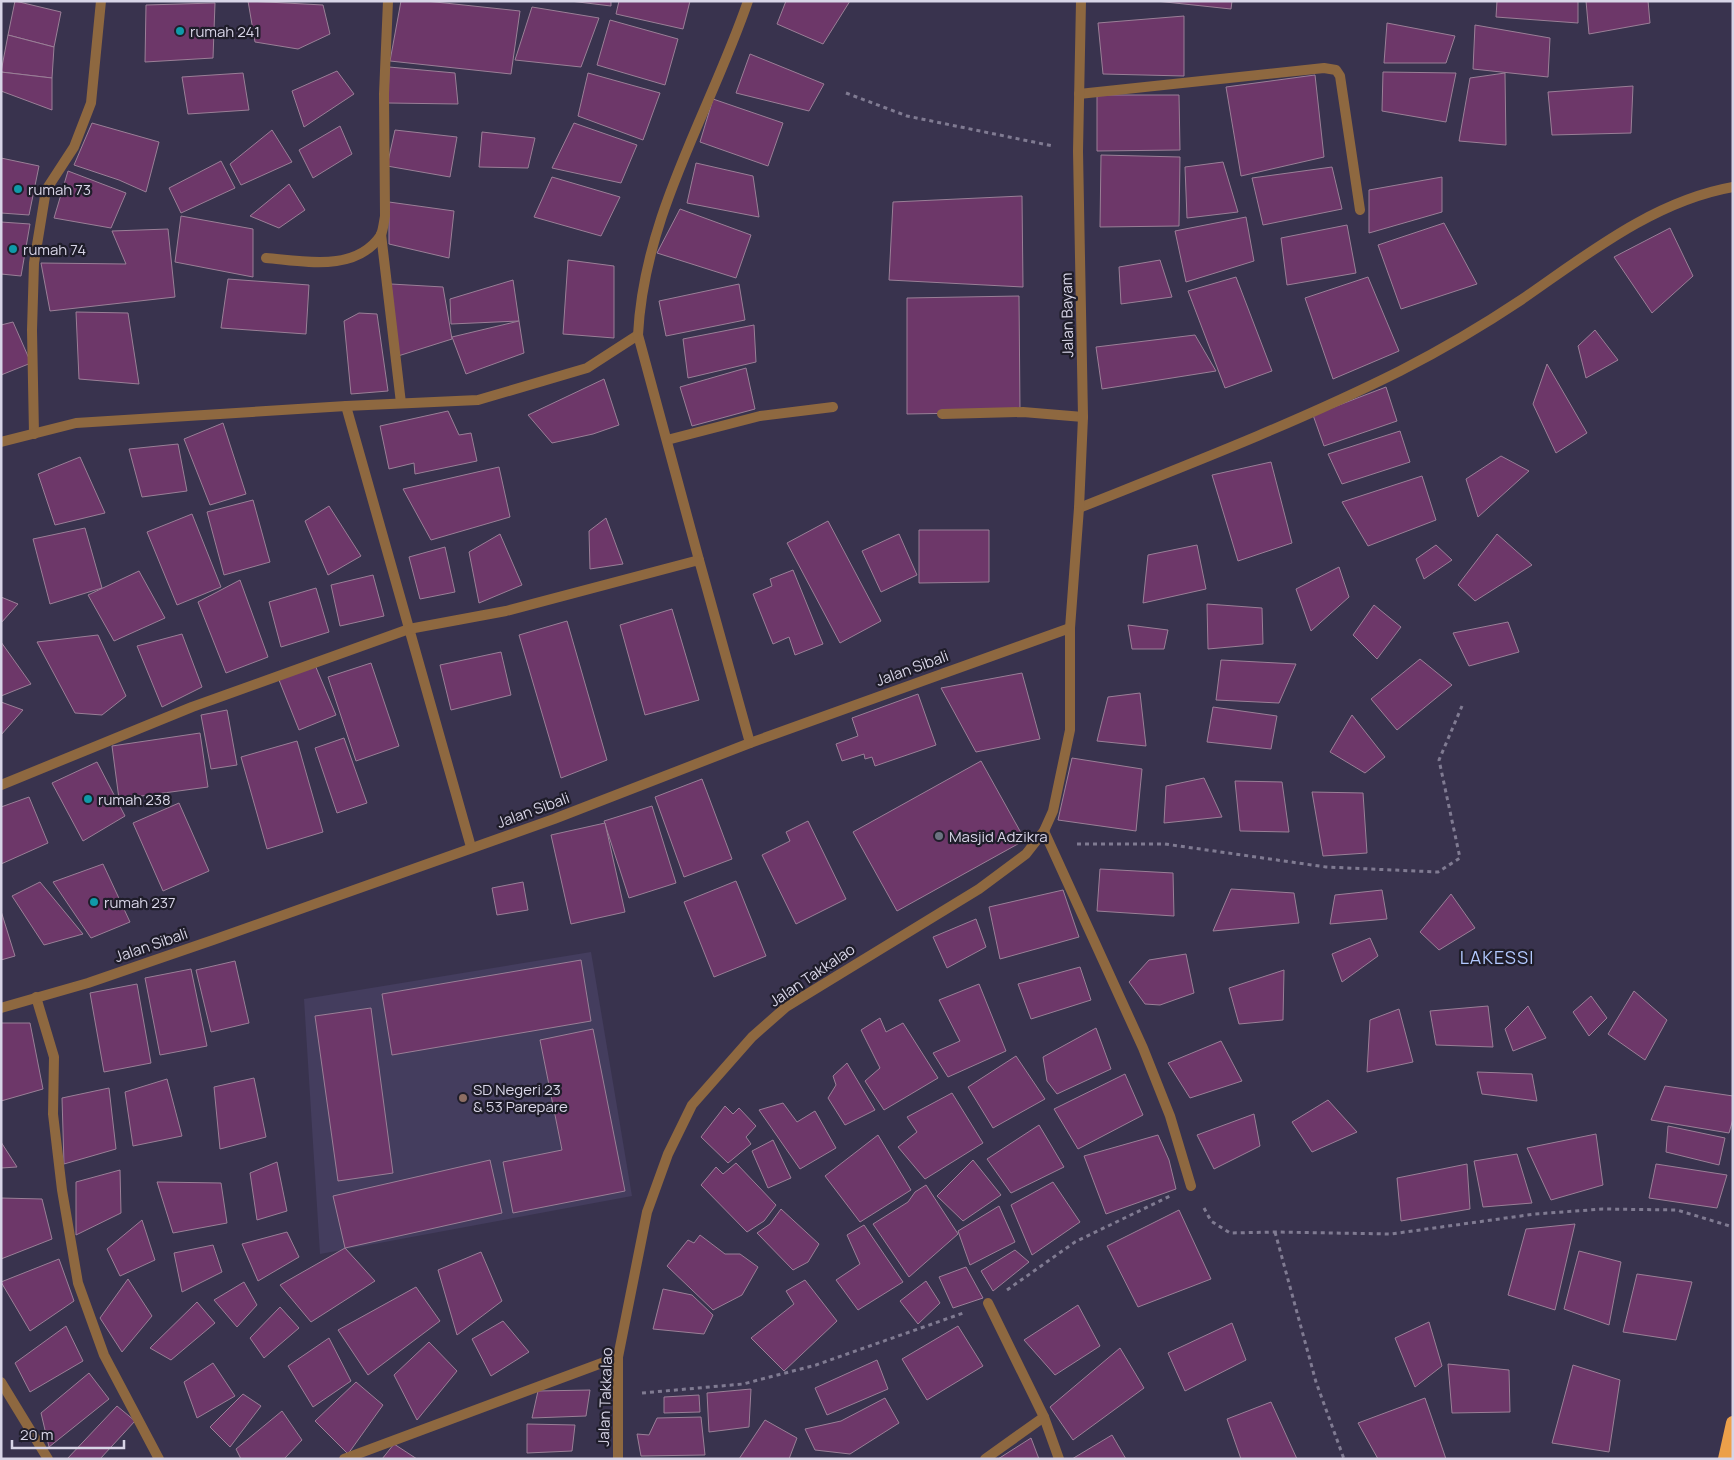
<svg xmlns="http://www.w3.org/2000/svg" width="1734" height="1460" viewBox="0 0 1734 1460" font-family="Manrope,sans-serif">
<style>
.built{fill:#443d5e}
.building{fill:#6d3769;stroke:#9a7f97}
.lines{fill:none;stroke-linecap:round;stroke-linejoin:round}
.path{stroke:#807b92;stroke-width:3;stroke-dasharray:4 4;stroke-linecap:butt}
.minor{stroke:#8e6840;stroke-width:10}
.trunk{stroke:#eca04a;stroke-width:14}
.culture-dot{fill:#0f9aa8;stroke:#1f1d2a;stroke-width:2}
.worship-dot{fill:#6b7280;stroke:#1f1d2a;stroke-width:2}
.education-dot{fill:#8d6e63;stroke:#1f1d2a;stroke-width:2}
.labels{text-anchor:middle;dominant-baseline:central;stroke-width:4.5;stroke-linejoin:round;paint-order:stroke}
.poi-label{font-size:15px;fill:#d8d5e7;stroke:#1f1d2a;text-anchor:start}
.street-label{font-size:15px;fill:#d8d5e7;stroke:#1f1d2a}
.quarter-label{font-size:18px;letter-spacing:1px;fill:#b3c9ff;stroke:#1f1d2a}
</style>
<rect width="100%" height="100%" fill="#39334e"/>
<path class="built" d="M591,952L632,1196L320,1254L304,999Z"/>
<g class="building">
<path d="M15,1L61,12L54,47L8,35Z"/>
<path d="M248,1L323,5L330,34L298,49L255,42Z"/>
<path d="M401,1H426L520,11L511,74L390,61Z"/>
<path d="M570,1H611V6Z"/>
<path d="M619,1H690L683,29L616,14Z"/>
<path d="M786,1H850L823,44L777,24Z"/>
<path d="M1156,1H1232L1231,9Z"/>
<path d="M1497,1H1578V23L1496,17Z"/>
<path d="M1586,1H1648L1650,23L1589,34Z"/>
<path d="M215,3L213,58L145,62L146,5Z"/>
<path d="M532,7L599,18L581,67L515,60Z"/>
<path d="M1184,16V76L1103,74L1098,23Z"/>
<path d="M610,20L678,39L665,85L597,65Z"/>
<path d="M1387,23L1455,36L1446,63H1384Z"/>
<path d="M1475,25L1550,38L1548,77L1473,69Z"/>
<path d="M8,35L54,47L52,78L1,72Z"/>
<path d="M750,54L824,84L809,111L736,93Z"/>
<path d="M389,67L455,73L458,104L388,103Z"/>
<path d="M337,71L354,94L304,127L292,91Z"/>
<path d="M1,72L52,78V110L1,91Z"/>
<path d="M1383,72L1456,73L1446,122L1382,111Z"/>
<path d="M243,73L249,110L188,114L182,77Z"/>
<path d="M588,73L660,93L643,140L578,116Z"/>
<path d="M1505,73L1506,145L1459,141L1470,78Z"/>
<path d="M1315,75L1324,157L1241,176L1226,87Z"/>
<path d="M1633,86L1631,133L1552,135L1548,92Z"/>
<path d="M1097,95H1179L1180,150L1097,151Z"/>
<path d="M713,99L783,123L768,166L700,142Z"/>
<path d="M92,123L159,142L146,192L119,180L74,165Z"/>
<path d="M574,123L637,145L621,183L552,168Z"/>
<path d="M340,126L352,154L313,178L299,150Z"/>
<path d="M272,130L292,162L241,185L230,164Z"/>
<path d="M395,130L457,137L450,177L387,166Z"/>
<path d="M482,132L535,138L528,168L479,167Z"/>
<path d="M1101,155L1180,157L1179,226L1100,227Z"/>
<path d="M1,158L39,166L29,215L1,213Z"/>
<path d="M221,161L235,188L181,213L169,188Z"/>
<path d="M1223,162L1238,212L1187,218L1185,167Z"/>
<path d="M696,163L753,176L759,217L687,203Z"/>
<path d="M1332,167L1342,209L1263,225L1252,178Z"/>
<path d="M68,171L126,193L111,228L54,218Z"/>
<path d="M552,177L620,197L601,236L534,217Z"/>
<path d="M1442,177V212L1369,233V190Z"/>
<path d="M289,184L305,210L279,228L250,216Z"/>
<path d="M1022,196L1023,287L889,280L893,202Z"/>
<path d="M389,202L454,211L449,258L389,244Z"/>
<path d="M680,209L751,235L736,278L657,253Z"/>
<path d="M181,216L253,229V277L175,262Z"/>
<path d="M1246,217L1254,261L1186,282L1175,231Z"/>
<path d="M1,222L30,224L21,276L1,274Z"/>
<path d="M1444,223L1477,284L1401,309L1378,245Z"/>
<path d="M1347,225L1356,273L1287,285L1281,238Z"/>
<path d="M1670,228L1693,276L1652,313L1614,257Z"/>
<path d="M168,229L175,297L50,311L41,263L126,264L112,231Z"/>
<path d="M568,260L614,266V338L563,334Z"/>
<path d="M1160,260L1172,297L1121,304L1119,267Z"/>
<path d="M1236,277L1272,371L1225,388L1188,291Z"/>
<path d="M1368,277L1399,351L1333,379L1305,298Z"/>
<path d="M228,279L309,285L306,334L221,328Z"/>
<path d="M513,280L519,321L451,324L450,299Z"/>
<path d="M391,284L443,287L452,339L398,356Z"/>
<path d="M739,284L745,320L666,336L659,301Z"/>
<path d="M1019,296L1020,412L907,414V298Z"/>
<path d="M76,312L128,313L139,384L79,379Z"/>
<path d="M359,313L377,314L388,391L351,394L344,321Z"/>
<path d="M519,321L524,353L466,374L452,337Z"/>
<path d="M13,322L31,363L1,375V325Z"/>
<path d="M754,325L756,362L688,378L683,339Z"/>
<path d="M1595,330L1618,360L1586,378L1578,346Z"/>
<path d="M1195,335L1216,371L1102,389L1096,347Z"/>
<path d="M1547,364L1587,433L1556,453L1533,404Z"/>
<path d="M746,368L755,409L692,426L680,387Z"/>
<path d="M604,379L619,425L593,434L552,443L528,415Z"/>
<path d="M1386,387L1397,421L1324,446L1313,415Z"/>
<path d="M448,411L459,435L471,433L477,461L415,474L414,463L389,469L380,426Z"/>
<path d="M223,423L246,494L210,505L184,439Z"/>
<path d="M1400,431L1410,462L1342,484L1328,454Z"/>
<path d="M178,444L187,491L142,497L129,449Z"/>
<path d="M1501,456L1529,471L1478,517L1466,479Z"/>
<path d="M80,457L105,513L55,525L38,474Z"/>
<path d="M1271,462L1292,543L1238,561L1212,475Z"/>
<path d="M499,467L510,517L431,540L403,489Z"/>
<path d="M1422,476L1436,520L1368,546L1342,502Z"/>
<path d="M253,500L270,562L224,575L207,512Z"/>
<path d="M329,506L361,556L328,575L305,521Z"/>
<path d="M192,514L221,587L177,605L147,532Z"/>
<path d="M606,518L623,564L590,569L589,531Z"/>
<path d="M828,521L881,621L840,643L787,543Z"/>
<path d="M85,528L102,588L50,604L33,539Z"/>
<path d="M919,530H989V582L919,583Z"/>
<path d="M500,534L522,585L479,603L469,552Z"/>
<path d="M899,534L917,575L881,592L862,551Z"/>
<path d="M1497,534L1532,565L1475,601L1458,585Z"/>
<path d="M1197,545L1206,589L1143,603L1148,555Z"/>
<path d="M1436,545L1452,560L1424,579L1416,559Z"/>
<path d="M445,547L455,592L420,599L409,557Z"/>
<path d="M1339,567L1349,597L1311,631L1296,589Z"/>
<path d="M793,570L823,644L795,655L789,637L773,644L753,594L772,586L770,579Z"/>
<path d="M139,571L165,618L114,641L88,595Z"/>
<path d="M373,575L384,616L340,626L331,585Z"/>
<path d="M240,580L268,657L226,673L198,602Z"/>
<path d="M316,588L329,632L281,647L269,602Z"/>
<path d="M1,597L18,604L1,623Z"/>
<path d="M1207,604L1262,608L1263,644L1208,649Z"/>
<path d="M1374,605L1401,627L1377,659L1353,635Z"/>
<path d="M672,609L699,700L645,715L620,625Z"/>
<path d="M567,621L607,760L561,778L519,635Z"/>
<path d="M1508,622L1519,652L1469,666L1453,633Z"/>
<path d="M1128,625L1168,630L1164,649H1132Z"/>
<path d="M182,634L202,687L162,707L137,646Z"/>
<path d="M98,635L126,696L102,715L75,713L37,642Z"/>
<path d="M1,642L31,684L1,696Z"/>
<path d="M501,652L511,695L451,710L440,665Z"/>
<path d="M1420,659L1452,685L1397,730L1371,699Z"/>
<path d="M1221,660L1296,664L1279,703L1216,700Z"/>
<path d="M371,663L399,746L356,761L328,677Z"/>
<path d="M315,665L336,715L299,730L279,680Z"/>
<path d="M1022,673L1040,739L976,752L941,688Z"/>
<path d="M1140,693L1146,746L1097,741L1108,697Z"/>
<path d="M918,694L936,745L875,766L872,757L865,759L864,754L842,761L836,744L858,736L852,718Z"/>
<path d="M1,702L23,710L1,735Z"/>
<path d="M1213,707L1277,716L1271,749L1207,742Z"/>
<path d="M227,710L237,765L211,769L201,715Z"/>
<path d="M1352,715L1385,757L1365,773L1330,752Z"/>
<path d="M200,733L208,787L119,799L112,746Z"/>
<path d="M344,738L367,803L337,813L315,748Z"/>
<path d="M297,741L323,832L267,849L241,757Z"/>
<path d="M1072,758L1142,769L1136,831L1058,820Z"/>
<path d="M981,761L1025,840L897,911L853,832Z"/>
<path d="M97,762L125,816L83,841L52,783Z"/>
<path d="M1204,778L1222,817L1164,823L1166,786Z"/>
<path d="M702,779L732,859L684,877L655,797Z"/>
<path d="M1235,781L1282,782L1289,832L1240,831Z"/>
<path d="M1312,792L1363,793L1367,853L1323,856Z"/>
<path d="M29,797L48,843L1,864V807Z"/>
<path d="M179,803L209,871L163,891L133,823Z"/>
<path d="M652,806L676,883L629,898L604,821Z"/>
<path d="M808,821L846,899L796,924L762,855L790,841L786,832Z"/>
<path d="M605,823L625,912L571,924L551,835Z"/>
<path d="M103,864L130,922L91,938L53,882Z"/>
<path d="M1100,869L1173,873L1174,916L1097,911Z"/>
<path d="M736,881L766,956L714,977L684,902Z"/>
<path d="M40,882L83,934L44,945L12,896Z"/>
<path d="M523,882L528,910L497,915L492,888Z"/>
<path d="M1231,889L1294,893L1299,923L1213,931Z"/>
<path d="M1063,890L1079,937L1000,959L989,907Z"/>
<path d="M1382,890L1387,919L1330,924L1335,895Z"/>
<path d="M1451,894L1475,928L1439,950L1420,932Z"/>
<path d="M1,911L15,956L1,960Z"/>
<path d="M976,919L986,947L947,968L933,937Z"/>
<path d="M1370,938L1378,956L1342,982L1332,954Z"/>
<path d="M1186,954L1194,993L1160,1005L1145,1004L1129,982L1149,960Z"/>
<path d="M581,960L591,1021L392,1055L382,994Z"/>
<path d="M235,961L249,1023L211,1032L196,970Z"/>
<path d="M1080,967L1091,1000L1031,1019L1018,984Z"/>
<path d="M191,969L207,1046L160,1055L145,978Z"/>
<path d="M1284,970L1283,1020L1239,1024L1229,988Z"/>
<path d="M137,984L151,1063L104,1072L90,993Z"/>
<path d="M979,984L1006,1051L948,1077L933,1053L960,1041L939,1000Z"/>
<path d="M1634,991L1667,1020L1645,1060L1608,1034Z"/>
<path d="M1591,996L1607,1018L1589,1036L1573,1012Z"/>
<path d="M1488,1006L1493,1047L1436,1045L1430,1011Z"/>
<path d="M1528,1006L1546,1038L1513,1051L1505,1029Z"/>
<path d="M371,1008L393,1173L338,1181L315,1016Z"/>
<path d="M1399,1009L1413,1062L1367,1072L1370,1020Z"/>
<path d="M880,1018L886,1032L903,1023L938,1078L884,1110L865,1081L880,1068L861,1030Z"/>
<path d="M1,1023H30L43,1089L1,1101Z"/>
<path d="M1096,1028L1111,1069L1057,1094L1047,1081L1043,1057Z"/>
<path d="M593,1029L625,1191L513,1213L503,1162L562,1150L540,1040Z"/>
<path d="M1221,1041L1242,1081L1190,1098L1168,1063Z"/>
<path d="M1016,1056L1045,1099L993,1128L968,1087Z"/>
<path d="M847,1063L875,1110L845,1125L828,1098L836,1085L833,1076Z"/>
<path d="M1477,1072L1532,1074L1537,1101L1482,1094Z"/>
<path d="M1125,1074L1143,1115L1078,1149L1054,1109Z"/>
<path d="M254,1078L266,1137L220,1149L214,1087Z"/>
<path d="M167,1079L182,1136L133,1146L125,1092Z"/>
<path d="M1665,1086L1733,1096V1119L1729,1133L1651,1120Z"/>
<path d="M109,1088L116,1149L64,1164L62,1098Z"/>
<path d="M952,1093L983,1143L925,1179L898,1147L917,1132L907,1117Z"/>
<path d="M1328,1100L1357,1132L1312,1152L1292,1122Z"/>
<path d="M783,1103L797,1122L815,1111L836,1148L800,1169L759,1110Z"/>
<path d="M725,1106L733,1114L739,1108L756,1126L746,1137L751,1144L728,1163L701,1137Z"/>
<path d="M1254,1114L1260,1146L1214,1169L1197,1135Z"/>
<path d="M1039,1125L1064,1167L1011,1193L987,1159Z"/>
<path d="M1668,1126L1725,1138L1719,1165L1666,1152Z"/>
<path d="M1596,1134L1603,1185L1551,1200L1527,1148Z"/>
<path d="M878,1135L911,1190L860,1222L825,1176Z"/>
<path d="M1158,1135L1169,1160L1176,1189L1106,1214L1084,1156Z"/>
<path d="M773,1140L791,1178L768,1188L752,1151Z"/>
<path d="M1,1142L17,1167L1,1168Z"/>
<path d="M1517,1154L1532,1203L1483,1207L1474,1161Z"/>
<path d="M490,1160L502,1213L345,1248L333,1196Z"/>
<path d="M973,1160L1001,1195L963,1221L937,1196Z"/>
<path d="M277,1162L287,1211L257,1220L250,1173Z"/>
<path d="M736,1163L776,1205L764,1221L747,1232L701,1185L716,1167L723,1174Z"/>
<path d="M1467,1164L1470,1209L1401,1221L1397,1178Z"/>
<path d="M1656,1164L1727,1175L1717,1208L1649,1198Z"/>
<path d="M120,1170L121,1213L76,1235V1182Z"/>
<path d="M157,1182L221,1183L227,1223L173,1233Z"/>
<path d="M1053,1182L1080,1222L1032,1255L1011,1205Z"/>
<path d="M926,1185L958,1234L909,1277L873,1224L908,1202L915,1192Z"/>
<path d="M1,1198L42,1199L52,1239L1,1259Z"/>
<path d="M999,1206L1015,1242L970,1265L958,1231Z"/>
<path d="M781,1209L819,1244L808,1262L793,1270L757,1233L770,1224Z"/>
<path d="M1179,1210L1211,1279L1138,1307L1107,1246Z"/>
<path d="M142,1220L155,1260L120,1276L107,1249Z"/>
<path d="M1575,1224L1555,1310L1508,1295L1526,1229Z"/>
<path d="M864,1225L903,1282L858,1310L836,1280L860,1264L847,1235Z"/>
<path d="M287,1232L299,1257L258,1281L242,1244Z"/>
<path d="M700,1235L725,1254H740L758,1267L742,1295L713,1310L667,1266L688,1240L694,1243Z"/>
<path d="M213,1245L222,1272L182,1292L174,1253Z"/>
<path d="M345,1248L375,1281L311,1322L280,1285Z"/>
<path d="M1015,1250L1029,1262L993,1291L981,1271Z"/>
<path d="M1579,1251L1621,1262L1609,1325L1564,1309Z"/>
<path d="M481,1252L502,1301L457,1335L438,1270Z"/>
<path d="M59,1259L74,1301L30,1331L1,1282Z"/>
<path d="M966,1267L983,1298L953,1308L939,1277Z"/>
<path d="M1637,1274L1692,1282L1676,1340L1623,1332Z"/>
<path d="M128,1279L152,1316L122,1352L100,1318Z"/>
<path d="M805,1280L837,1321L784,1371L751,1338L794,1304L786,1291Z"/>
<path d="M926,1281L940,1303L918,1324L900,1301Z"/>
<path d="M244,1282L257,1305L237,1327L214,1300Z"/>
<path d="M416,1287L440,1321L368,1375L338,1330Z"/>
<path d="M663,1289L692,1295L713,1315L704,1334L653,1329Z"/>
<path d="M197,1302L215,1323L171,1360L150,1348Z"/>
<path d="M1078,1305L1100,1346L1055,1375L1024,1340Z"/>
<path d="M280,1307L299,1328L264,1358L250,1338Z"/>
<path d="M503,1321L529,1352L491,1376L472,1339Z"/>
<path d="M1429,1322L1442,1366L1415,1387L1395,1338Z"/>
<path d="M1232,1323L1246,1360L1185,1391L1168,1353Z"/>
<path d="M66,1326L83,1361L30,1392L15,1363Z"/>
<path d="M958,1326L983,1366L927,1400L902,1359Z"/>
<path d="M329,1338L351,1381L313,1407L288,1366Z"/>
<path d="M429,1342L457,1371L417,1420L394,1375Z"/>
<path d="M1120,1348L1144,1388L1073,1440L1050,1407Z"/>
<path d="M877,1360L888,1389L827,1415L815,1388Z"/>
<path d="M213,1363L235,1396L197,1418L184,1382Z"/>
<path d="M1448,1364L1509,1370L1510,1412L1452,1413Z"/>
<path d="M1573,1365L1620,1380L1609,1452L1552,1443Z"/>
<path d="M89,1373L109,1399L49,1447L41,1413Z"/>
<path d="M356,1382L383,1405L348,1454L315,1421Z"/>
<path d="M751,1389L749,1427L709,1432L707,1393Z"/>
<path d="M590,1390L586,1416L532,1418L538,1391Z"/>
<path d="M243,1394L261,1406L230,1447L210,1427Z"/>
<path d="M699,1395L700,1412L664,1413V1397Z"/>
<path d="M885,1398L899,1423L850,1454L815,1450L805,1429L841,1421Z"/>
<path d="M1425,1398L1446,1459H1378L1358,1423Z"/>
<path d="M1271,1402L1297,1459H1241L1227,1419Z"/>
<path d="M117,1406L135,1421L100,1459H67Z"/>
<path d="M282,1411L302,1440L284,1459H241L236,1449Z"/>
<path d="M701,1417L705,1455L641,1456L637,1434L649,1435L657,1418Z"/>
<path d="M765,1420L797,1438L789,1459H739Z"/>
<path d="M527,1424L575,1425L572,1451L527,1453Z"/>
<path d="M1112,1435L1126,1459H1072Z"/>
<path d="M1031,1438L1039,1459H998Z"/>
<path d="M394,1444L417,1459H382Z"/>
</g>
<g class="lines">
<g class="path">
<path d="M846,93L907,116L1053,146"/>
<path d="M1077,844H1165L1326,867L1438,872L1460,858L1439,760L1462,706"/>
<path d="M1204,1208L1211,1221L1230,1233L1275,1232L1391,1234L1535,1214L1603,1209L1677,1210L1733,1227"/>
<path d="M1275,1232L1316,1382L1344,1459"/>
<path d="M1007,1290L1075,1242L1170,1196"/>
<path d="M642,1393L743,1384L816,1365L966,1312"/>
</g>
<g class="minor">
<path d="M1079,94L1324,68L1336,70L1340,76L1360,210"/>
<path d="M381,234L401,403"/>
<path d="M266,258C303,261 356,273 381,235C383,230 384,222 385,216L384,94L388,1"/>
<path d="M346,406L471,847"/>
<path d="M942,414L1023,412L1083,417"/>
<path d="M34,434L32,330L34,263L46,190L74,147L91,103L101,1"/>
<path d="M667,440L760,416L833,407"/>
<path d="M1,442L76,423L346,406L478,400L587,368L638,335"/>
<path d="M1079,508C1187,465 1296,423 1400,371C1441,350 1482,326 1521,300C1585,256 1653,201 1733,187"/>
<path d="M699,560L638,335C644,215 710,112 748,1"/>
<path d="M1,785L192,707L409,629L506,611L699,560L750,743"/>
<path d="M1044,831L1143,1048L1170,1116L1191,1186"/>
<path d="M36,997L54,1057L53,1114L62,1190L78,1283L104,1355L159,1459"/>
<path d="M1,1008L88,983L213,940L554,819L750,743L1070,628"/>
<path d="M1,1382L48,1459"/>
<path d="M1044,1417L1059,1459"/>
<path d="M344,1459L618,1357"/>
<path d="M618,1459V1357L647,1212L668,1154L692,1105L752,1037L786,1007L979,889L1026,854L1044,831L1053,811L1070,730V628L1079,508L1083,417L1078,151L1081,1"/>
<path d="M985,1459L1044,1417L988,1303"/>
</g>
<path class="trunk" d="M1725,1459L1733,1423"/>
</g>
<g class="culture-dot">
<circle cx="180" cy="31" r="5"/>
<circle cx="18" cy="189" r="5"/>
<circle cx="13" cy="249" r="5"/>
<circle cx="88" cy="799" r="5"/>
<circle cx="94" cy="902" r="5"/>
</g>
<circle class="worship-dot" cx="939" cy="836" r="5"/>
<circle class="education-dot" cx="463" cy="1098" r="5"/>
<g class="labels">
<g class="poi-label">
<text x="190" y="31">rumah 241</text>
<text x="28" y="189">rumah 73</text>
<text x="23" y="249">rumah 74</text>
<text x="98" y="799">rumah 238</text>
<text x="949" y="836">Masjid Adzikra</text>
<text x="104" y="902">rumah 237</text>
<text x="473" y="1089">SD Negeri 23<tspan x="473" dy="17">&amp; 53 Parepare</tspan></text>
</g>
<g class="street-label">
<text transform="translate(1067 315) rotate(-91)">Jalan Bayam</text>
<text transform="translate(912 668) rotate(-20)">Jalan Sibali</text>
<text transform="translate(533 810) rotate(-20)">Jalan Sibali</text>
<text transform="translate(151 945) rotate(-19)">Jalan Sibali</text>
<text transform="translate(812 975) rotate(-34)">Jalan Takkalao</text>
<text transform="translate(605 1397) rotate(-88)">Jalan Takkalao</text>
</g>
<g class="quarter-label">
<text x="1497" y="957">LAKESSI</text>
</g>
</g>
<rect width="1734" height="1460" fill="none" stroke="#d8d5e7" stroke-width="5"/>
<path d="M12 1440v8h112v-8" fill="none" stroke="#d8d5e7" stroke-width="2.5"/>
<text x="20" y="1440" font-size="15" fill="#d8d5e7" stroke="#1f1d2a" stroke-width="4" paint-order="stroke">20 m</text>
</svg>
